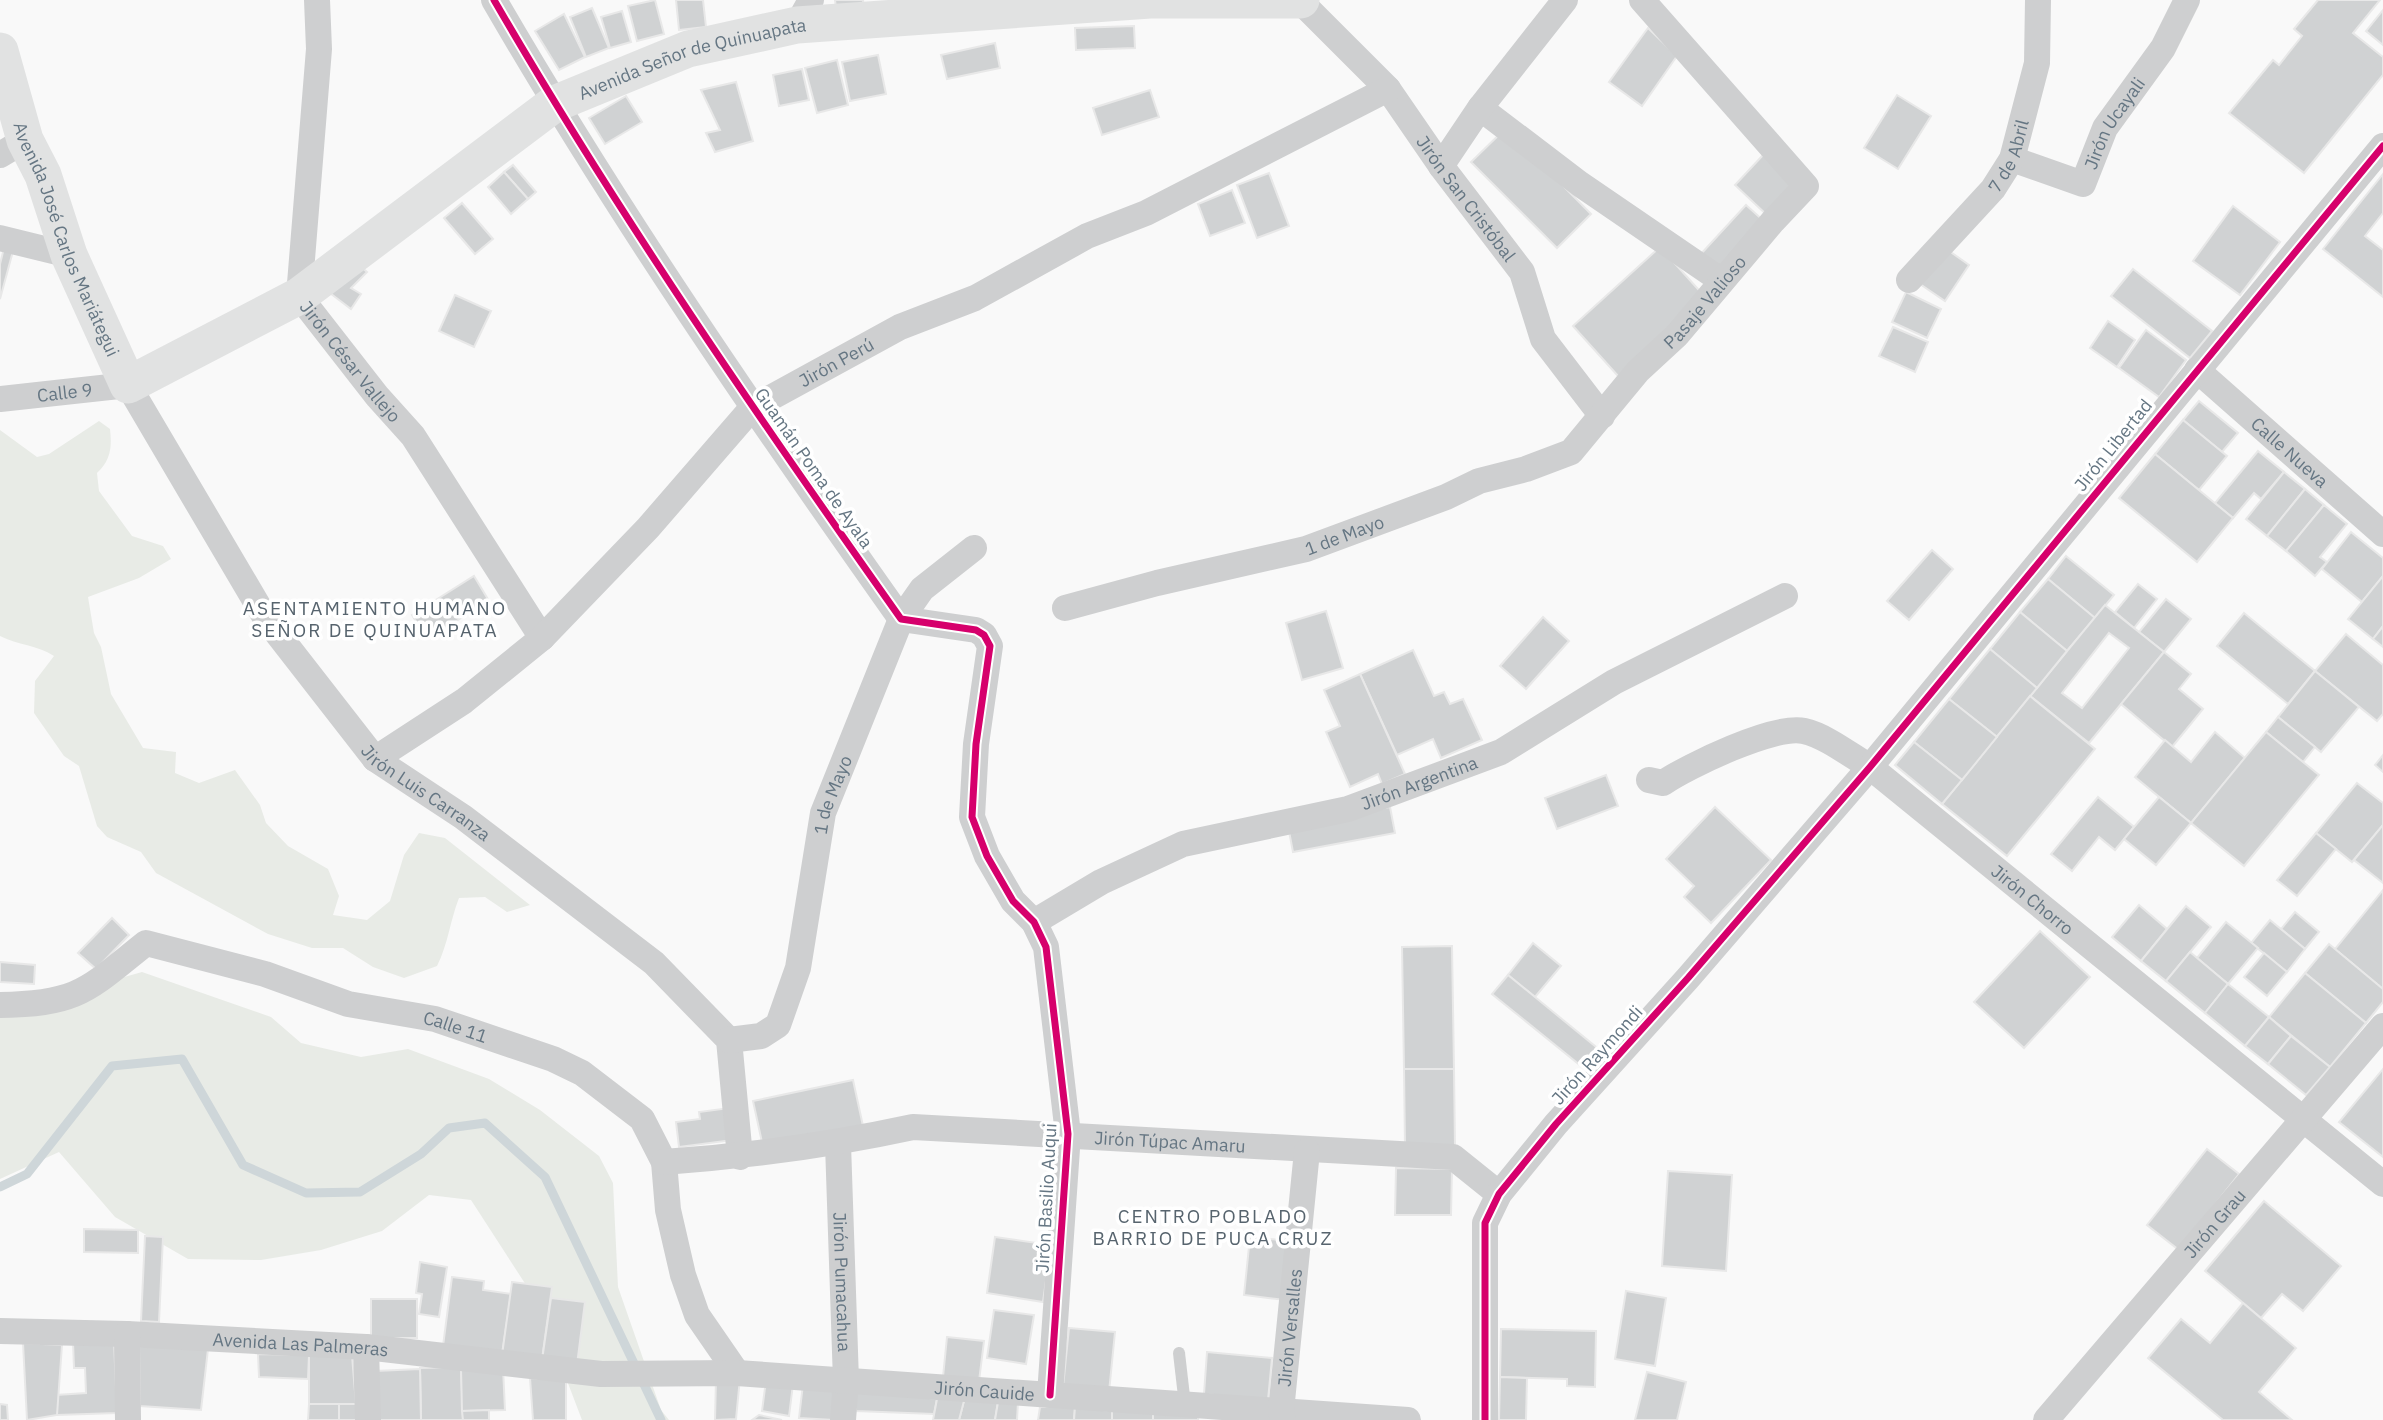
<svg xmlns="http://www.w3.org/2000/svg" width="2383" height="1420" viewBox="0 0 2383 1420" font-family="'IBM Plex Sans',sans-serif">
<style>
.green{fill:#e8ebe6}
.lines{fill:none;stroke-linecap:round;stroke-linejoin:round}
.stream{stroke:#ced6d9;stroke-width:9}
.building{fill:#d0d2d3;stroke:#e8e8e8;stroke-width:2;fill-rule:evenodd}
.lane{stroke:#cecfd0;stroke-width:12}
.street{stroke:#cecfd0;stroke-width:26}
.secondary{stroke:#e1e2e2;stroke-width:37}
.cycleway-casing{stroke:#fff;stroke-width:11}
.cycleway{stroke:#d6006c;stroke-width:7}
.labels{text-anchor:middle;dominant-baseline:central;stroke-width:7;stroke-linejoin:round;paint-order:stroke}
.street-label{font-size:18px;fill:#657683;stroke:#fff}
.neighbourhood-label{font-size:19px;letter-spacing:2px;fill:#57646e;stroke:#fff}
</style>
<rect width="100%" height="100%" fill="#f9f9f9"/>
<g class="green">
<path d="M99,421L110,429C112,447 111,460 97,473L99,491L132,536L163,546L171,559L139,578L88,597L94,633L101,647L111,694L143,748L176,752L175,773L199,783L235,770L260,805L266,823L288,846L328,869L339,896L333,915L367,920L390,901L404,855L419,833L445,838L530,905L507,912L485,897L459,898C450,921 448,944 437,966L404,978L373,967L343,948H312L268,934L156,873L141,852L107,837L97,826L79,766L64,756L34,713L35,681L54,656C37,645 18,645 0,636V430L37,457L49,454Z"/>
<path d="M142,972L271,1017L301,1043L361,1057L408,1049L489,1079L540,1110L599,1156L613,1183L618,1287L661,1410L669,1420H582L537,1302L471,1200L429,1195L382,1231L321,1250L261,1260L188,1259L115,1217L59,1152L0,1179V1012Z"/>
</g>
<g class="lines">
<path class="stream" d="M0,1187L27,1174L112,1066L182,1059L243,1165L306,1193L360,1192L421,1154L449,1128L485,1123L545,1177L661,1420"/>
</g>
<g class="building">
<path d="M655,0L664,34L637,41L628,6Z"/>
<path d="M676,0H703L706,27L679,30Z"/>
<path d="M835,0H863L864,11L837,15Z"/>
<path d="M2318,0H2380L2353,33L2383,57V75L2304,173L2229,113L2273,60L2279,65L2302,36L2294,29Z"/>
<path d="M592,8L609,48L586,57L570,17Z"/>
<path d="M2383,10V45L2366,31Z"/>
<path d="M622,11L631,42L610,48L601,17Z"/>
<path d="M564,14L585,57L559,70L535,31Z"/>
<path d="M1134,26L1135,48L1076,50L1075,28Z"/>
<path d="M1648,28L1677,56L1642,106L1609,82Z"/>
<path d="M995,43L1000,68L947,79L941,55Z"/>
<path d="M878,55L886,94L850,101L842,62Z"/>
<path d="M837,60L848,105L817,113L805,68Z"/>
<path d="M802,69L809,100L779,106L773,75Z"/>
<path d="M736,82L753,141L715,152L706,133L720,130L701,90Z"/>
<path d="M1150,90L1159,117L1102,135L1093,108Z"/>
<path d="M1897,95L1931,116L1898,169L1864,148Z"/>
<path d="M626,96L642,122L605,144L589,118Z"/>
<path d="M1506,128L1591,214L1557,248L1471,162Z"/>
<path d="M1764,154L1798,186L1769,217L1735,185Z"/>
<path d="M513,165L536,192L528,199L504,172Z"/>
<path d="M504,172L528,199L511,214L488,187Z"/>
<path d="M1269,173L1289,226L1257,238L1237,185Z"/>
<path d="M2383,174V213L2365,236L2383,250V297L2323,249Z"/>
<path d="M1232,190L1245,223L1210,236L1198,204Z"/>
<path d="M462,203L493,239L475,254L444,218Z"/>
<path d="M1746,205L1766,223L1720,273L1700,255Z"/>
<path d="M2233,206L2280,242L2240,295L2193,261Z"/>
<path d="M1660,247L1706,298L1619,377L1573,326Z"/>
<path d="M4,248L13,251L0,299V264Z"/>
<path d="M1945,248L1969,265L1945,301L1920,284Z"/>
<path d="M357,263L367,272L351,288L361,294L351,309L326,290Z"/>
<path d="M2133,269L2212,331L2190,358L2111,296Z"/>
<path d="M1906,292L1941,309L1927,338L1892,322Z"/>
<path d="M455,295L491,311L474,347L439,331Z"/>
<path d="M2108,321L2135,340L2117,367L2090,348Z"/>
<path d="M1893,327L1928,342L1915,372L1879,356Z"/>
<path d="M2146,330L2186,360L2159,397L2119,368Z"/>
<path d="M2199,401L2238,433L2222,452L2183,420Z"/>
<path d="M2183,420L2227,456L2199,490L2155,454Z"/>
<path d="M2258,451L2284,472L2261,499L2254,493L2233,518L2215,503Z"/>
<path d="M2155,454L2233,518L2197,562L2119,498Z"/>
<path d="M2284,472L2305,489L2267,536L2246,519Z"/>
<path d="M2305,489L2324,505L2286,551L2267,536Z"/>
<path d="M2324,505L2347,524L2320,557L2327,562L2315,576L2286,551Z"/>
<path d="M2351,532L2383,558V576L2362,602L2322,569Z"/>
<path d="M1932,550L1953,569L1909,620L1887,601Z"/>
<path d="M2066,556L2114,595L2095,618L2048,579Z"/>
<path d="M474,576L489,601L427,639L412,615Z"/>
<path d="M2383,576V626L2373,639L2348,619Z"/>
<path d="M2048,579L2095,618L2067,651L2020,612Z"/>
<path d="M2138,584L2157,599L2134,628L2115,612Z"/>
<path d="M2166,599L2191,619L2164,652L2139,632Z"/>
<path d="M2105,605L2164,652L2089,743L2030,696ZM2109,633L2129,648L2082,708L2062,693Z"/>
<path d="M1326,611L1343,668L1302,680L1286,623Z"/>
<path d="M2020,612L2067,651L2037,688L1990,649Z"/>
<path d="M2244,613L2315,671L2288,704L2217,646Z"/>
<path d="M1543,617L1569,641L1526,689L1500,666Z"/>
<path d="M2383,626V647L2373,639Z"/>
<path d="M2346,634L2383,665V714L2377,721L2315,671Z"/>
<path d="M1990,649L2037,688L1997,737L1949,699Z"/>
<path d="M1413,650L1434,696L1444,692L1450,704L1463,699L1482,740L1441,758L1433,739L1397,755L1360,674Z"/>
<path d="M2164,652L2191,674L2179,689L2203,709L2172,747L2121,704Z"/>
<path d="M2315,671L2359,707L2321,752L2278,717Z"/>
<path d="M1360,674L1405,774L1382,784L1378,774L1350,787L1326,732L1340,726L1324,690Z"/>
<path d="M2030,696L2095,749L2007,856L1942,804Z"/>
<path d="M1949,699L1997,737L1962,780L1914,742Z"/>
<path d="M2278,717L2315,747L2303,762L2266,732Z"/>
<path d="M2215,732L2245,758L2191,823L2135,777L2165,740L2191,762Z"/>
<path d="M2266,732L2319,775L2244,866L2191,823Z"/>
<path d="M1914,742L1962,780L1942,804L1895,765Z"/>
<path d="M2383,755V772L2375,765Z"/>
<path d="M1606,775L1618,806L1557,829L1545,798Z"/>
<path d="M2357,783L2383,803V825L2352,862L2316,833Z"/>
<path d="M2098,797L2134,827L2115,850L2099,837L2072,871L2051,854Z"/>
<path d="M2159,797L2191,823L2156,865L2124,839Z"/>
<path d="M1390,807L1395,833L1293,852L1288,826Z"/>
<path d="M1715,807L1771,860L1711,923L1684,897L1694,886L1666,859Z"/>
<path d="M2383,825V883L2354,860Z"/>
<path d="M2316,833L2336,849L2297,896L2277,880Z"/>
<path d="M2383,890V989L2335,949Z"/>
<path d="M2139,905L2167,929L2141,961L2112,937Z"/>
<path d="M2186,906L2211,927L2166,981L2141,961Z"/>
<path d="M2295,912L2319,932L2305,949L2281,929Z"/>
<path d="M112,918L129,935L96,969L78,953Z"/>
<path d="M2270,920L2305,949L2287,972L2251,943Z"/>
<path d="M2226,922L2258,948L2228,984L2197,958Z"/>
<path d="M2040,931L2090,977L2024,1048L1974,1002Z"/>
<path d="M1533,943L1561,966L1535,997L1508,975Z"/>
<path d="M2329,944L2383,989V1002L2366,1023L2305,973Z"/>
<path d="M1452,946L1454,1069H1404L1402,947Z"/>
<path d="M2190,952L2228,984L2205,1013L2166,981Z"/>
<path d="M2264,953L2287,972L2267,996L2244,977Z"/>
<path d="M0,962L35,965L34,984L0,982Z"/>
<path d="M2305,973L2366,1023L2330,1067L2269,1017Z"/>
<path d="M1508,975L1601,1051L1586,1070L1492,994Z"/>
<path d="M2228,984L2269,1017L2245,1046L2205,1013Z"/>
<path d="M2269,1017L2291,1036L2268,1064L2245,1046Z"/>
<path d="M2291,1036L2330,1067L2306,1095L2268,1064Z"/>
<path d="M1404,1069H1454L1455,1147H1405Z"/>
<path d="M2383,1069V1157L2339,1122Z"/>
<path d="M853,1080L863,1126L763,1147L753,1101Z"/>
<path d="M729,1108L733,1140L679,1147L676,1122L700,1119L699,1112Z"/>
<path d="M2207,1149L2239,1174L2179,1250L2147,1225Z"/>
<path d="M1396,1168L1452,1169L1451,1215H1395Z"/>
<path d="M1668,1171L1732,1175L1726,1271L1662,1266Z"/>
<path d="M2264,1201L2341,1266L2303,1311L2282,1294L2261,1318L2205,1271Z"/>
<path d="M84,1229L138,1230V1253L84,1252Z"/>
<path d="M145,1236L163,1237L159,1322L141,1321Z"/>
<path d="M995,1237L1051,1245L1043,1302L987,1293Z"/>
<path d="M1250,1237L1291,1241L1285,1300L1244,1295Z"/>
<path d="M420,1262L447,1267L439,1317L419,1314L422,1294L416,1293Z"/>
<path d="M452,1277L484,1281L483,1290L511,1294L502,1355L443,1346Z"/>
<path d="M512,1282L552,1287L542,1360L502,1355Z"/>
<path d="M1626,1291L1666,1298L1655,1366L1615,1359Z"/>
<path d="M551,1298L585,1302L577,1365L542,1360Z"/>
<rect x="371" y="1299" width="46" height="39"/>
<path d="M2243,1303L2296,1348L2259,1392L2292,1420H2223L2148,1358L2181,1319L2210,1343Z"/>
<path d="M994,1310L1034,1315L1026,1364L987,1358Z"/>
<path d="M1069,1328L1115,1332L1109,1392L1063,1387Z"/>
<path d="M1501,1329L1596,1331L1595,1387L1567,1386V1379L1500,1377Z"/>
<path d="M947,1337L984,1341L979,1381L943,1377Z"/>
<path d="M114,1340L117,1413L57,1415L56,1395L86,1393L85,1368H74L73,1342Z"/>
<path d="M23,1343L62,1345L57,1415L27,1420Z"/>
<path d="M139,1346L208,1349L201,1410L140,1406Z"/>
<path d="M1207,1352L1272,1358L1268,1400L1204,1394Z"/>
<path d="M258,1354L309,1355L308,1379L259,1377Z"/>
<path d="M309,1355L352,1356L356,1404H309Z"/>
<path d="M461,1367L463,1420H421L420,1368Z"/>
<path d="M503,1368L505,1410L462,1411L461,1369Z"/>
<path d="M420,1369L421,1420H377L375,1371Z"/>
<path d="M1647,1372L1686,1382L1677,1420H1635Z"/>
<path d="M1500,1377L1527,1378L1526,1420H1499Z"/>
<path d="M530,1378L566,1380V1420H533Z"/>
<path d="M740,1378L736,1419L715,1420L716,1379Z"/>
<path d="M766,1380L793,1384L789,1416L762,1411Z"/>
<path d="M803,1384L836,1388L834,1420L799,1418Z"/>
<path d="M855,1389L937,1399L934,1414L856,1411Z"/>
<path d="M965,1397L998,1402L995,1420H959Z"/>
<path d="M965,1397L959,1420H933L937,1399Z"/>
<path d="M998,1402H1018L1017,1420H995Z"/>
<path d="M0,1404L7,1405L8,1420H0Z"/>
<path d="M309,1404H339V1420H308Z"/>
<path d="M339,1404H356L357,1420H339Z"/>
<path d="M1040,1407H1075L1074,1420H1038Z"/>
<path d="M1075,1407L1112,1411V1420H1074Z"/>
<path d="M489,1410V1420H463L462,1411Z"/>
<rect x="1112" y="1411" width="41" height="9"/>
<path d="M1153,1411L1198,1416V1420H1153Z"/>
<path d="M759,1415L782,1420H752Z"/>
</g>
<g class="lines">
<path class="lane" d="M1179,1353L1185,1405"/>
<g class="street">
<path id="s1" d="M317,0L319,49L299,296L377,396L413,436L542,638"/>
<path d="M494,0C618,214 758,417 901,619L976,630L984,635L990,646L976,744L972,817L987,856L1013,901L1034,922L1046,947L1068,1134L1050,1395"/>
<path id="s2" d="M1300,1L1388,89L1441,166L1522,272L1543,339L1602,416"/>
<path d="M797,25L811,0"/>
<path d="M1480,108L1580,184L1722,281"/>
<path d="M0,155L25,140"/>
<path id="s3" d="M2012,159L2083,184L2105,128L2163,48L2187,0"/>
<path d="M1441,166L1480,108L1565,0"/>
<path d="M0,238L69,255"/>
<path id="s4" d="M1909,280L1993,189L2012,159L2037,63L2038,0"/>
<path id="s5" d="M2197,370L2383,534"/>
<path id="s6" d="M0,399L128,385L266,619L375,759L463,817L654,963L729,1040L740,1157"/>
<path id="s7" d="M1065,608L1157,583L1306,549L1446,497L1479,481L1526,469L1571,452L1638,371L1677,335L1773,221L1806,186L1642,0"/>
<path id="s8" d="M375,759L464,701L542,638L648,528L752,408L900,327L975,298L1087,236L1146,213L1388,89"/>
<path id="s9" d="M1649,780L1663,783C1688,766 1775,724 1804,731C1826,736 1850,755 1870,767L2383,1184"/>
<path id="s10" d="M1034,922L1101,882L1183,844L1348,809L1501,752L1614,682L1785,596"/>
<path id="s11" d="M0,1005C79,1004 87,990 146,943L265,974L348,1004L435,1019L553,1059L582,1073L642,1119L664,1162L668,1210L683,1275L697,1315L737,1373"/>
<path id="s12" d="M729,1040L761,1036L778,1025L798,968L823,813L901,619L922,589L974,548"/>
<path id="s13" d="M838,1144L846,1381L843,1420"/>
<path id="s14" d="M664,1162C748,1156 830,1145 913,1127L1453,1157L1499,1194"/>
<path id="s15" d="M0,1331L127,1334L366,1347L601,1374L737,1373L1408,1420"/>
<path d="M127,1334L128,1420"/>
<path d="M366,1347L368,1420"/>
<path id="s16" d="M1283,1420L1281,1411L1307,1151"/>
<path d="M1485,1420V1223L1499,1194L1556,1124L1688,978L1870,767L2383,146"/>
<path id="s17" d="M2046,1420L2383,1026"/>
</g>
<path class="secondary" id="s18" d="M0,51L25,140L43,175L69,255L128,385L299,296L554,104L688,49L797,25L1150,0H1301"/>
<g class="cycleway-casing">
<g id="cycleway">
<path d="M494,0C618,214 758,417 901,619L976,630L984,635L990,646L976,744L972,817L987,856L1013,901L1034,922L1046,947L1068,1134L1050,1395"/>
<path d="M1485,1420V1223L1499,1194L1556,1124L1688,978L1870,767L2383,146"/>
</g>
</g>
<use href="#cycleway" class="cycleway"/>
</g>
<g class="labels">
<g class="street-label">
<text stroke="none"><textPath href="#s18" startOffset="1017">Avenida Señor de Quinuapata</textPath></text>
<text stroke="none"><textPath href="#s3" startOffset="144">Jirón Ucayali</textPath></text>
<text stroke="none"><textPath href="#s4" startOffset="161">7 de Abril</textPath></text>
<text stroke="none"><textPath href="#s2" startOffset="259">Jirón San Cristóbal</textPath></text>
<text stroke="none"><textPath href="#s18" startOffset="200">Avenida José Carlos Mariátegui</textPath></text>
<text stroke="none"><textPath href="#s7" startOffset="732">Pasaje Valioso</textPath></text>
<text stroke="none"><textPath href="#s1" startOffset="380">Jirón César Vallejo</textPath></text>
<text stroke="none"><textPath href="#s8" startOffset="614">Jirón Perú</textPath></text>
<text stroke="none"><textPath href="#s6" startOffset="65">Calle 9</textPath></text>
<text transform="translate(2113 445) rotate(-51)">Jirón Libertad</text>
<text stroke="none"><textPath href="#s5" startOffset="124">Calle Nueva</textPath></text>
<text transform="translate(814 468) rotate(55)">Guamán Poma de Ayala</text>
<text stroke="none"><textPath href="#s7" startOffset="289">1 de Mayo</textPath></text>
<text stroke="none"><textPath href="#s10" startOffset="413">Jirón Argentina</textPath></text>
<text stroke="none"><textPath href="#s6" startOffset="639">Jirón Luis Carranza</textPath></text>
<text stroke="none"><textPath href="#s12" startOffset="290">1 de Mayo</textPath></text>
<text stroke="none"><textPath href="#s9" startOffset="452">Jirón Chorro</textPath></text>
<text stroke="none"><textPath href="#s11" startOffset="485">Calle 11</textPath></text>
<text transform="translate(1597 1055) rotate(-48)">Jirón Raymondi</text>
<text stroke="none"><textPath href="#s14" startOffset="509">Jirón Túpac Amaru</textPath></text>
<text transform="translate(1046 1198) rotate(-87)">Jirón Basilio Auqui</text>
<text stroke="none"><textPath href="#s17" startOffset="259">Jirón Grau</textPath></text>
<text stroke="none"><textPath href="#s13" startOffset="138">Jirón Pumacahua</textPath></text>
<text stroke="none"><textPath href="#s16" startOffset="93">Jirón Versalles</textPath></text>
<text stroke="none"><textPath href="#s15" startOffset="301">Avenida Las Palmeras</textPath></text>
<text stroke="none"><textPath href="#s15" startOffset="987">Jirón Cauide</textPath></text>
</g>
<g class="neighbourhood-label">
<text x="375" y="608">ASENTAMIENTO HUMANO<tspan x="375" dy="22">SEÑOR DE QUINUAPATA</tspan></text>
<text x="1213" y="1216">CENTRO POBLADO<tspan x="1213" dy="22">BARRIO DE PUCA CRUZ</tspan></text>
</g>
</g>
</svg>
